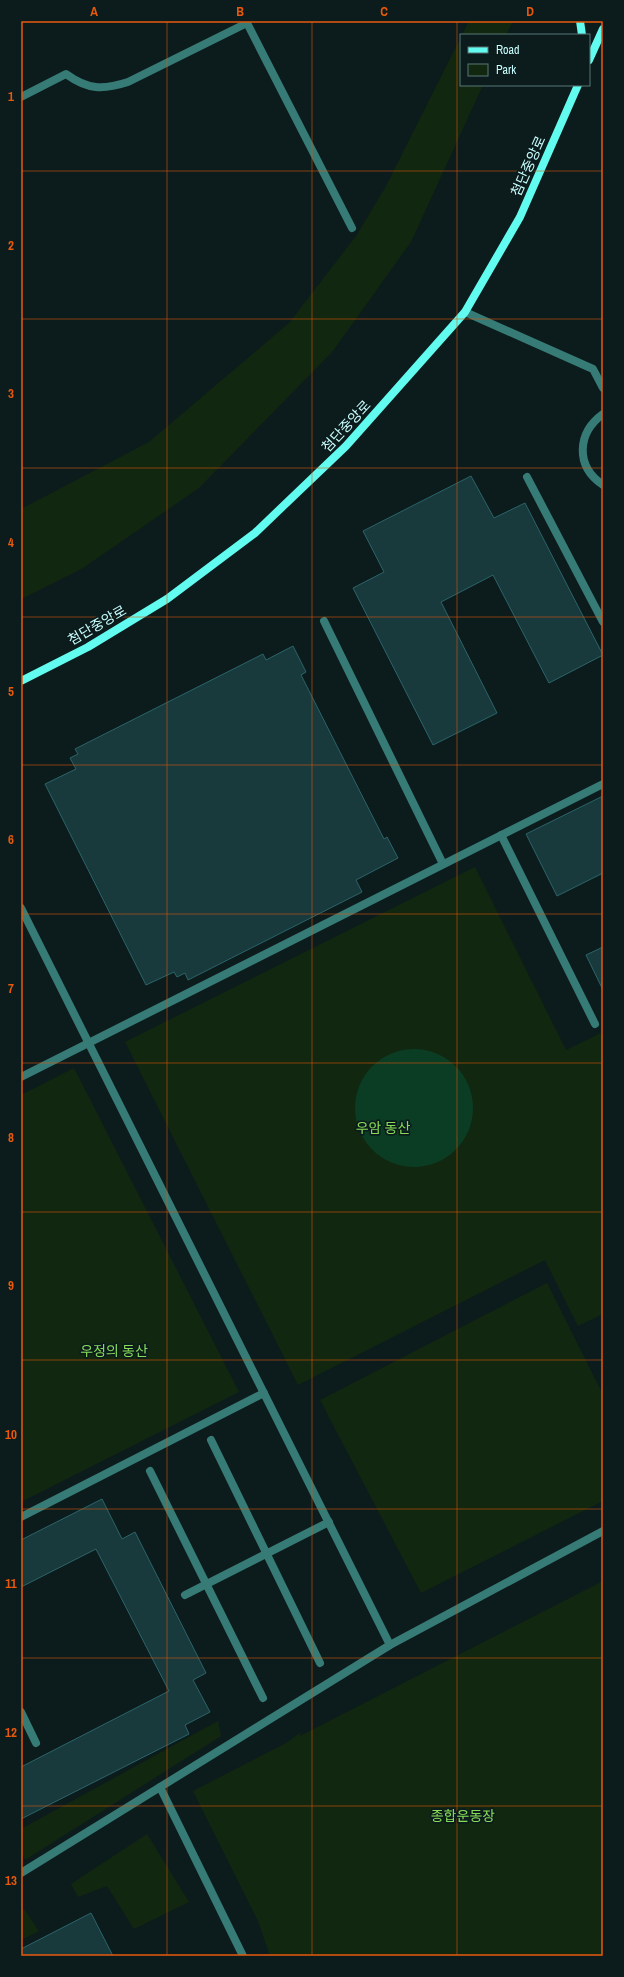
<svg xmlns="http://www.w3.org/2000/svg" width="624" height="1977" viewBox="0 0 624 1977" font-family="'Archivo Narrow','Noto Sans KR',sans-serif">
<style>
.green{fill:#12270f}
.water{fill:#0b3c24}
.building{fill:#183a3d;stroke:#2b6469}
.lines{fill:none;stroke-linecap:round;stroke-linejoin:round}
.lane{stroke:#377b76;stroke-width:8}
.secondary{stroke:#61fcef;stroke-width:8}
.grid{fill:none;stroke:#e8590c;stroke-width:1;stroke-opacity:0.55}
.labels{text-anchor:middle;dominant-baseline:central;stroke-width:3.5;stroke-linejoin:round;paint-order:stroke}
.street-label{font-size:14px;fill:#c9fefe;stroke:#0c1c1d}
.park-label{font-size:14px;fill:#87dc57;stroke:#0c1c1d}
.neatline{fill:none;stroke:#e8590c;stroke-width:1.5}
.grid-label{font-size:13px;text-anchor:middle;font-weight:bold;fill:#e8590c}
</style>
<rect width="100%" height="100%" fill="#0c1c1d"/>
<g class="green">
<path d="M469,21H513L506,35H462Z"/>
<path d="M461,37V85H483L411,242L333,351L199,488L83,568L21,599V509L149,442L289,323L356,236L385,188Z"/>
<path d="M475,867L566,1050L603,1032V1314L578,1326L545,1260L298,1385L125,1042Z"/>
<path d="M74,1068L239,1392L21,1502V1095Z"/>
<path d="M547,1283L603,1395V1501L421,1593L320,1400Z"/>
<path d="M603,1581V1956H270L258,1921L193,1791L286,1743L301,1732L300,1736Z"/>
<path d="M218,1721L221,1736L25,1860L21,1849V1829Z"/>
<path d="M147,1834L189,1902L134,1929L107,1886L78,1897L71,1884Z"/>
<path d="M24,1909L39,1931L21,1940V1911Z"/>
</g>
<circle class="water" cx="414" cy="1108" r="59"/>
<g class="building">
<path d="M471,476L494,518L525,503L603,655L549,683L493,575L441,602L497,713L433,745L353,588L384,572L363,531Z"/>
<path d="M293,646L306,672L301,675L384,839L387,837L398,858L356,880L362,892L188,980L185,973L177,977L174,972L146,985L45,784L76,769L70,758L78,754L75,749L263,654L266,660Z"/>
<path d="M603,796V873L557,896L526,834Z"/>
<path d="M603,947V990L586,955Z"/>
<path d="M102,1499L122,1539L135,1532L206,1673L193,1680L210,1712L185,1725L189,1734L21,1819V1767L169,1691L96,1549L21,1587V1540Z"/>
<path d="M91,1913L113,1956H21V1949Z"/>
</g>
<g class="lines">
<g class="lane">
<path d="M21,97L66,74C88,90 103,90 128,82L247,23L352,228"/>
<path d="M465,312L593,369L603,388"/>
<path d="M603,414C577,433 575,466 603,485"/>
<path d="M527,477L603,622"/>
<path d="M324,621L443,864"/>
<path d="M501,835L595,1024"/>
<path d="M21,908L390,1645"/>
<path d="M21,1077L603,784"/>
<path d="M211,1440L320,1663"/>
<path d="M150,1471L263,1698"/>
<path d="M21,1517L264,1393"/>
<path d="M185,1595L329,1522"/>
<path d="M21,1712L36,1743"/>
<path d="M160,1787L243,1956"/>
<path d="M21,1873L390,1645L603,1531"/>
</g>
<g class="secondary">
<path d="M580,21L582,35"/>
<path d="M589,60L603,29"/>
<path d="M21,681L88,647L167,599L255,533L346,446L465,312L520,217L578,85"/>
</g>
</g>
<path class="grid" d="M167,21V1956M312,21V1956M457,21V1956M21,171H603M21,319H603M21,468H603M21,617H603M21,765H603M21,914H603M21,1063H603M21,1212H603M21,1360H603M21,1509H603M21,1658H603M21,1806H603"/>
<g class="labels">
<g class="street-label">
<text transform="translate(528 166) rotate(-66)">첨단중앙로</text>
<text transform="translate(346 426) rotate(-47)">첨단중앙로</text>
<text transform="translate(97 625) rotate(-30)">첨단중앙로</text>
</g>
<g class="park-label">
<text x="383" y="1128">우암 동산</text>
<text x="114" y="1351">우정의 동산</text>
<text x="463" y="1816">종합운동장</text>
</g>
</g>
<rect width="624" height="1977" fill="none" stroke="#0c1c1d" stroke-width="44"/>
<rect x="460" y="34" width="130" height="52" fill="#0c1c1d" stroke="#587677"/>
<rect x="468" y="47" width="20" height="6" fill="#61fcef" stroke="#587677"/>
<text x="496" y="54" font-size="12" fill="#c9fefe">Road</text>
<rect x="468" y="64" width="20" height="12" fill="#12270f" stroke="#587677"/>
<text x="496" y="74" font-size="12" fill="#c9fefe">Park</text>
<rect x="22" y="22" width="580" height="1933" class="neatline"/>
<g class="grid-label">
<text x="94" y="16">A</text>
<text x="240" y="16">B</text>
<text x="384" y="16">C</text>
<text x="530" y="16">D</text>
<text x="11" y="101">1</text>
<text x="11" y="250">2</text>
<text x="11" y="398">3</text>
<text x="11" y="547">4</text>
<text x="11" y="696">5</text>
<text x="11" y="844">6</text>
<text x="11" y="993">7</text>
<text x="11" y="1142">8</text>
<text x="11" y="1290">9</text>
<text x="11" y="1439">10</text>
<text x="11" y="1588">11</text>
<text x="11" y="1737">12</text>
<text x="11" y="1885">13</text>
</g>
</svg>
